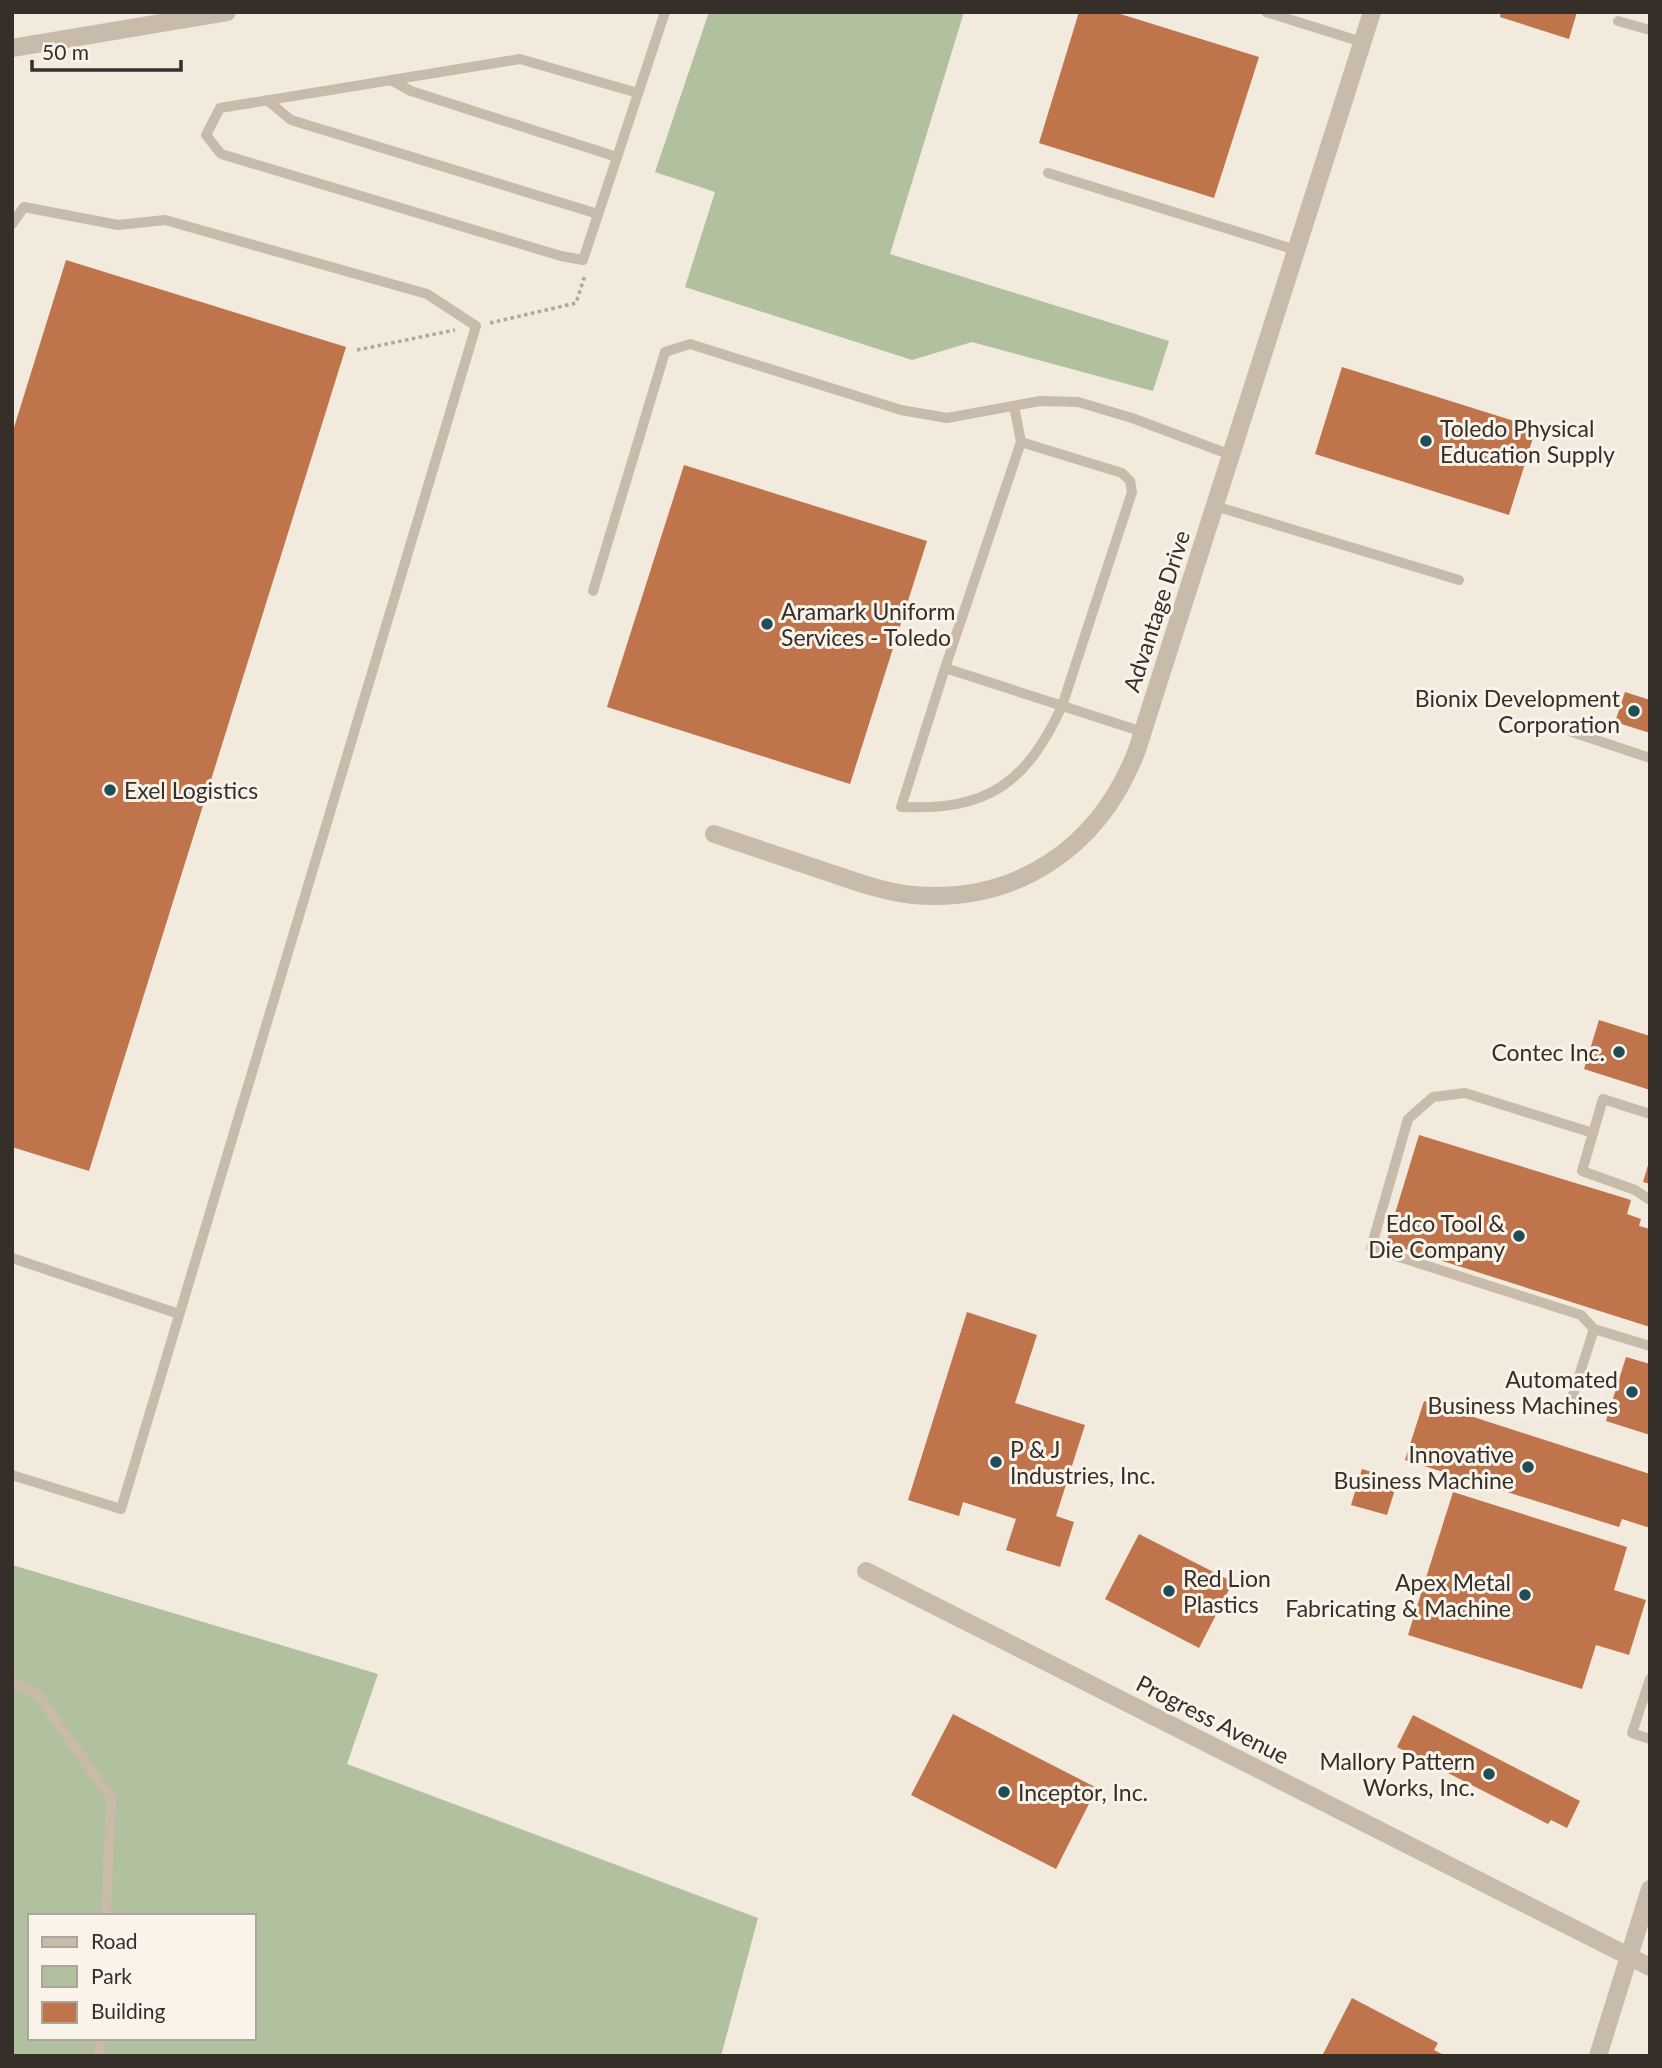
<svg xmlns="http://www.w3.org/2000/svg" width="1662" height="2068" viewBox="0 0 1662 2068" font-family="Lato,sans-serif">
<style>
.green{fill:#b1c09e;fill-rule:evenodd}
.building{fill:#c0744c}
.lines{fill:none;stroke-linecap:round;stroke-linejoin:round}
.path{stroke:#b5a594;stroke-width:3.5;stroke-dasharray:3.5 3.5;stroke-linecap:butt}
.service{stroke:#c9bbaa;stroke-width:10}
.minor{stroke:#c9bbaa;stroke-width:18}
.tertiary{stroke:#c9bbaa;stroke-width:18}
.poi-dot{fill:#204d56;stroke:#f9f3ea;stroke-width:2.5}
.labels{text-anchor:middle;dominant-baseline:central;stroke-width:6;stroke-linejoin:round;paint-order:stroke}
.poi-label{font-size:23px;fill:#362f29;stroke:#f9f3ea;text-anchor:end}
.street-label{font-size:23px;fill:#362f29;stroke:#f9f3ea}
</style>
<rect width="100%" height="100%" fill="#f1eadd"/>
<g class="green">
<path d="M709,12H964L890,254L1169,341L1153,391L972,342L912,360L685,287L715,192L655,172Z"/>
<path d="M12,1565L378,1674L347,1764L758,1918L721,2056H12ZM30,1916H254V2038H30Z"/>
</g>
<g class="building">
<path d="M1079,12H1114L1259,57L1214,198L1039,143Z"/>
<path d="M1501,12H1577L1569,39L1500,17Z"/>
<path d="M66,260L346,347L89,1171L12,1147V434Z"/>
<path d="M1342,367L1536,428L1509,515L1315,454Z"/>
<path d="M684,465L927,541L850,784L607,707Z"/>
<path d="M1625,692L1650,700V733L1615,722Z"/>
<path d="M1599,1020L1650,1036V1090L1584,1069Z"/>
<path d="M1419,1135L1631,1200L1627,1214L1641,1219L1639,1226L1650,1229V1327L1386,1243Z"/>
<path d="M1649,1162L1650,1163V1184L1643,1182Z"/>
<path d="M967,1312L1037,1335L1015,1403L1085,1425L1056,1516L1074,1522L1060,1567L1006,1550L1016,1519L963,1502L959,1516L908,1500Z"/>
<path d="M1626,1357L1650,1364V1435L1606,1421Z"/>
<path d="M1424,1401L1650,1474V1528L1622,1519L1619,1527L1405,1460Z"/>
<path d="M1362,1469L1398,1480L1387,1515L1351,1505Z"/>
<path d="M1453,1492L1627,1547L1614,1590L1646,1600L1629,1655L1596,1645L1582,1689L1408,1635Z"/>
<path d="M1139,1534L1233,1582L1199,1648L1105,1599Z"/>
<path d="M953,1714L1097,1788L1056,1869L911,1795Z"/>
<path d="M1413,1715L1580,1801L1567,1828L1551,1820L1548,1824L1397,1747Z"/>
<path d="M1352,1998L1438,2043L1434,2050L1446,2056H1322Z"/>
</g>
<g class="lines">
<g class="path">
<path d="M490,323L576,303L585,275"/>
<path d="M357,350L455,330"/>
</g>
<g class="service">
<path d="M1266,12L1362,42"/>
<path d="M1618,21L1650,30"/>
<path d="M391,80L411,91L617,157"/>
<path d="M638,93L520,59L220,108L206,135L221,154L561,256L583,260L665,12"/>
<path d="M267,100L291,120L598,214"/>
<path d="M1048,173L1296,250"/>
<path d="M12,224L24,207L118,225L165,220L427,294L476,326L121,1509L12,1475"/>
<path d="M1014,406L1021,442"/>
<path d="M1215,506L1459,580"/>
<path d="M593,591L665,352L690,344L901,410L947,418L1040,401L1078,402L1132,418L1231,455"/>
<path d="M945,668L1021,442L1122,473L1130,481L1132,492L1062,706C1026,784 987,811 901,807L945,668C1011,689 1077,711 1143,732"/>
<path d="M1572,732L1650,758"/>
<path d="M1650,1114L1603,1099L1582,1171L1635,1190L1650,1200"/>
<path d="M12,1258L179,1314"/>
<path d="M1594,1329L1650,1346"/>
<path d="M1571,1401L1594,1329L1581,1315L1371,1248L1408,1119L1433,1097L1465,1093L1593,1133"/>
<path d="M1650,1679L1632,1733L1650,1739"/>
<path d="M12,1681L38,1695L111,1798L106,1916"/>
<path d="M98,2056L101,2038"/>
</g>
<g class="minor">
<path d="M714,834C753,847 791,860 830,873C857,882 884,892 913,895C1017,904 1100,847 1137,750L1372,12"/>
<path d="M866,1571L1650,1967"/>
</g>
<g class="tertiary">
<path d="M12,48L227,12"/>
<path d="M1598,2056L1650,1889"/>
</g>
</g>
<g class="poi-dot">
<circle cx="1426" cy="441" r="7"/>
<circle cx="767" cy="624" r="7"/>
<circle cx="1634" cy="711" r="7"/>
<circle cx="110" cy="790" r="7"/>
<circle cx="1619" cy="1052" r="7"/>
<circle cx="1519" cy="1236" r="7"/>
<circle cx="1632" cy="1392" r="7"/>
<circle cx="996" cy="1462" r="7"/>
<circle cx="1528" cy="1467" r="7"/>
<circle cx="1169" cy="1591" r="7"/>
<circle cx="1525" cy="1595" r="7"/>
<circle cx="1489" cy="1774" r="7"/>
<circle cx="1004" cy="1792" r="7"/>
</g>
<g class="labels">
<g class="poi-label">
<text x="1440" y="428" text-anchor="start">Toledo Physical<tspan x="1440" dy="26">Education Supply</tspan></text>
<text x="781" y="611" text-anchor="start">Aramark Uniform<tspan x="781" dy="26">Services - Toledo</tspan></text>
<text x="1620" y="698">Bionix Development<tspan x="1620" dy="26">Corporation</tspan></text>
<text x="124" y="790" text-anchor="start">Exel Logistics</text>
<text x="1605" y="1052">Contec Inc.</text>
<text x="1505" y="1223">Edco Tool &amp;<tspan x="1505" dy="26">Die Company</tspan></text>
<text x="1618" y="1379">Automated<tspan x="1618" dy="26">Business Machines</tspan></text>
<text x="1010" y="1449" text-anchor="start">P &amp; J<tspan x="1010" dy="26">Industries, Inc.</tspan></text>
<text x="1514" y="1454">Innovative<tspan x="1514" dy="26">Business Machine</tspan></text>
<text x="1183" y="1578" text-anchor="start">Red Lion<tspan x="1183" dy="26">Plastics</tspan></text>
<text x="1511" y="1582">Apex Metal<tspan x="1511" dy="26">Fabricating &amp; Machine</tspan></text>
<text x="1475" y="1761">Mallory Pattern<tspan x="1475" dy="26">Works, Inc.</tspan></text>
<text x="1018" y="1792" text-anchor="start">Inceptor, Inc.</text>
</g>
<g class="street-label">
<text transform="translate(1156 611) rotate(-72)">Advantage Drive</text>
<text transform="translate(1213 1719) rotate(27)">Progress Avenue</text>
</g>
</g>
<rect width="1662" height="2068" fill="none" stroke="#362f29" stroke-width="28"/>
<rect x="28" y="1914" width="228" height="126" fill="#f9f3ea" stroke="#aba59d" stroke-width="2"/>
<rect x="42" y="1937" width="35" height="10" fill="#c9bbaa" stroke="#aba59d" stroke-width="2"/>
<text x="91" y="1949" font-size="21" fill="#362f29">Road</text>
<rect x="42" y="1966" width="35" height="21" fill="#b1c09e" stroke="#aba59d" stroke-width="2"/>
<text x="91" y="1984" font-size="21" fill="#362f29">Park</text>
<rect x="42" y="2002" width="35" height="21" fill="#c0744c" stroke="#aba59d" stroke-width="2"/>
<text x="91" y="2019" font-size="21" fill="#362f29">Building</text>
<path d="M32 60v10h149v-10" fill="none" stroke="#362f29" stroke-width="3.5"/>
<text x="42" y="60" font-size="21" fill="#362f29" stroke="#f9f3ea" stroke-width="5" paint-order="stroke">50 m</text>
</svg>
